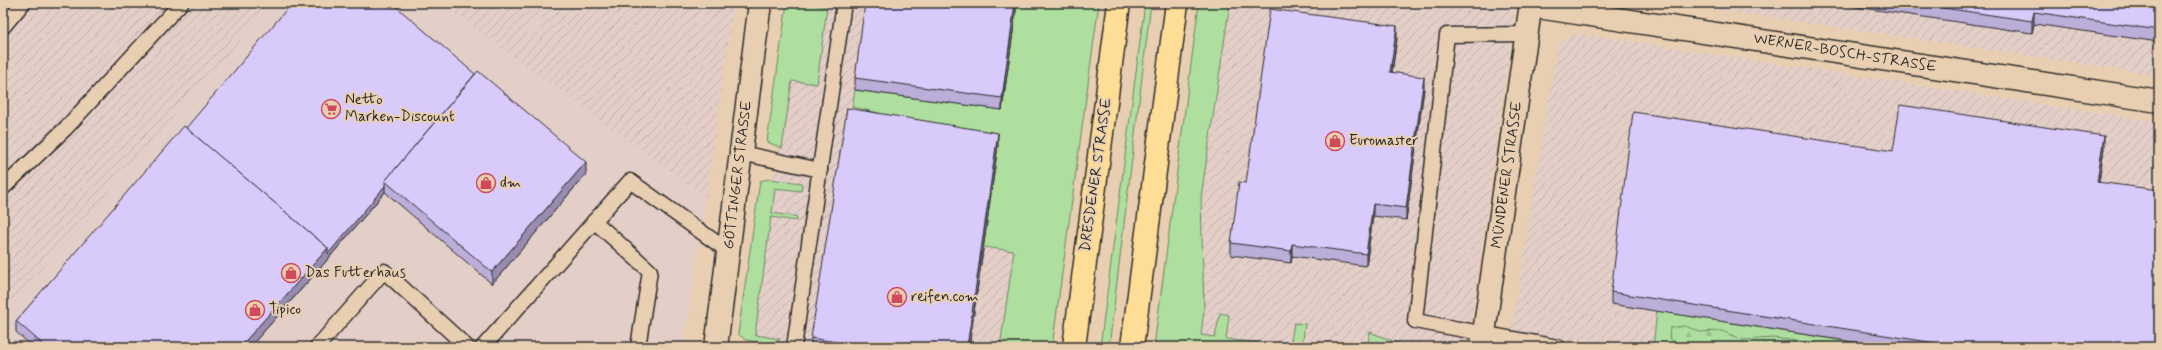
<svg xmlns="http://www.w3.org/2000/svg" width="2162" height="350" viewBox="0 0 2162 350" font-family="Mynerve,sans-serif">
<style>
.built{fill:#e4cec8}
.industrial{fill:url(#industrial-furrows)}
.green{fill:#aedf9f;stroke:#6c8565}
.forest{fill:url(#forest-firs);stroke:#6c8565}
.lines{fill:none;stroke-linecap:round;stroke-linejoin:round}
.service-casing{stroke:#2b2b2b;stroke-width:17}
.minor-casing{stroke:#2b2b2b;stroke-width:25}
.primary-casing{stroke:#2b2b2b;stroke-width:25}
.service{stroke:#e9cfb1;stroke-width:14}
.minor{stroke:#e9cfb1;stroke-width:22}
.primary{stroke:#fedd96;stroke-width:22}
.wall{fill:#bbaed9;stroke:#2b2b2b}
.shaded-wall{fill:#988db0;stroke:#2b2b2b}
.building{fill:#d9cafc;stroke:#2b2b2b}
.labels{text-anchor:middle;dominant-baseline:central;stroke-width:4;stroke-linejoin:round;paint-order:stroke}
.street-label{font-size:15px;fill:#2b2b2b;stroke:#e9cfb1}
.poi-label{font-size:15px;fill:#2b2b2b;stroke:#e9cfb1;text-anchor:start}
</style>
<defs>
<pattern id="industrial-furrows" width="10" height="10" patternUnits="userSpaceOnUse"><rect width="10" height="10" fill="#e4cec8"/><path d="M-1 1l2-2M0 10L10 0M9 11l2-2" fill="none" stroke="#c4b1ac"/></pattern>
<pattern id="forest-firs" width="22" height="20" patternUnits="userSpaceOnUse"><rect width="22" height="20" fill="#aedf9f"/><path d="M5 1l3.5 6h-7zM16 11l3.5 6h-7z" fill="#96c089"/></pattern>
</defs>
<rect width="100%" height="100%" fill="#e9cfb1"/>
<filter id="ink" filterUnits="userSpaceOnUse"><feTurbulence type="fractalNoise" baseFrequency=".025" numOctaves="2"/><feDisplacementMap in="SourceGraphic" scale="8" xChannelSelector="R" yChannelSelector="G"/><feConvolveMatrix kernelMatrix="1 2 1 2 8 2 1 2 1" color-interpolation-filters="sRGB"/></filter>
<g filter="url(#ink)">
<path class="built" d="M272,3H441L706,197L684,347H3V313Z"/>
<g class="industrial">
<path d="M3,3H272L3,313Z"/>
<path d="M441,3H734L706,197Z"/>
<path d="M801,3H1066L1012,347H748Z"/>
<path d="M1230,3H1516L1468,347H1200L1204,310L1201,197Z"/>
<path d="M1673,3H2159V75Z"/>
<path d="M1577,33L2159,122V347H1509L1557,44Z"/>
</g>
<g class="green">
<path d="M787,3H803L827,7L817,84L792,81L782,148L767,142Z"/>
<path d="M1017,3H1099L1052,347H1000L1014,251L983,247L893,128L879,113L852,107L855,90L1002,110Z"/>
<path d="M1145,3H1151L1109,347H1100Z"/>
<path d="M1199,3H1230L1201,197L1204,310L1201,335L1215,337L1220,313L1229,315L1226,339L1290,347L1294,323L1305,324L1302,347H1154Z"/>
<path d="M769,179L802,183L801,191L775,188L772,213L797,217V221L771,217L755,335L780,339L774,344L746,340L738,334L760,181Z"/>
<path d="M1657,311L1883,347H1653Z"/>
<path d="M1370,332L1407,347H1367Z"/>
</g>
<path class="forest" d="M1685,326L1700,332L1722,331L1743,340L1773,338L1816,343L1825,347H1683L1669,338L1670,328Z"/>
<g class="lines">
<g class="service-casing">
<g id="service">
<path d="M3,27L23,3"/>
<path d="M1527,34L1447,35L1415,321L1558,347"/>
<path d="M741,153L820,170"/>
<path d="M3,188L66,128L181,3"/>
<path d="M594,221L650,271L638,347"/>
<path d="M317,347L384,271L467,347"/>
<path d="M483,347L630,181L728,251"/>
<path d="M794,347L844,3"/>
</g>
</g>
<g class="minor-casing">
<g id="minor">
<path d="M1531,6L2159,101"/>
<path d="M716,347L760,3"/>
<path d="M1482,347L1531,3"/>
</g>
</g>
<g class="primary-casing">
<g id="primary">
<path d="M1074,347L1119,3"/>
<path d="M1132,347L1177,3"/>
</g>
</g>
<use href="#service" class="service"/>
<use href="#minor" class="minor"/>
<use href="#primary" class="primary"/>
</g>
<g class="wall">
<path d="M1017,3L1002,110L855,90V78Z"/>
<path d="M1829,3H2159V42L2034,24L2032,33Z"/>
<path d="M1397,38L1392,73L1424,89L1406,220L1373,216L1366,266L1292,256L1291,263L1231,255V243L1246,183Z"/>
<path d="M186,128L586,174L492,284L385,192L328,259L250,347H33L16,332V321Z"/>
<path d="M998,145L969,347H811V338Z"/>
<path d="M2104,148L2099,182L2159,347H1885L1611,304V292L1893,151Z"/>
</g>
<g class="shaded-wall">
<path d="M1015,3H1017L1002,110V98Z"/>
<path d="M2034,12V24L2032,33V21Z"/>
<path d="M1397,26V38L1390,84V72Z"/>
<path d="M1424,77V89L1406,220V208Z"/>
<path d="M998,133V145L969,347H967Z"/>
<path d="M2104,136V148L2097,194V182Z"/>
<path d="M586,162V174L492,284V272Z"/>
<path d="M385,186V192L328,259L250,347H240L328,248Z"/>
<path d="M1373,204V216L1366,266V254Z"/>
<path d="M1292,244V256L1291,263V251Z"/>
</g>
<g class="building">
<path d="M292,3H392L475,74L385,181V186L328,254V248L186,128Z"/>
<path d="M865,3H1015L1002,98L855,78Z"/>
<path d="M1910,3H2159V30L2034,12L2032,21Z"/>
<path d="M1270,9L1397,26L1390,72L1424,77L1406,208L1373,204L1366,254L1292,244L1291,251L1231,243L1239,182L1246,183Z"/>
<path d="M478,71L586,162L492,272L385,181Z"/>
<path d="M1900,105L2104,136L2097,182L2159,190V347H1961L1611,292L1633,112L1893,151Z"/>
<path d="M847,108L998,133L967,347H867L811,338Z"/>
<path d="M184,126L328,248L240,347H46L16,321Z"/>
</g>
</g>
<defs>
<g id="supermarket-ring" transform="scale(1)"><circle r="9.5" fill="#e9cfb1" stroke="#d1495b" stroke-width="1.5"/><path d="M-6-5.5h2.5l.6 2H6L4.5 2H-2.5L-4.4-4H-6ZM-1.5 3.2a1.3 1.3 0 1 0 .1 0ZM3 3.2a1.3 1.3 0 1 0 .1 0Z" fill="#d1495b"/></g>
<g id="shop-ring" transform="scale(1)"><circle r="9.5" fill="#e9cfb1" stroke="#d1495b" stroke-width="1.5"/><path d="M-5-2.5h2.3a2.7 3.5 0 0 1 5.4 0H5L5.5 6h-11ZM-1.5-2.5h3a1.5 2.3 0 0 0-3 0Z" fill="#d1495b"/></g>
</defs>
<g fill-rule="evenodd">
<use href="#supermarket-ring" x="331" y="109"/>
<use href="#shop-ring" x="1335" y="141"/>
<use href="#shop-ring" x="486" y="183"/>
<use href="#shop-ring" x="291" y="273"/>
<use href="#shop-ring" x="897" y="297"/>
<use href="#shop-ring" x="255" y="310"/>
</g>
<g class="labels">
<g class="street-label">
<text transform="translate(1845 53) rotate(9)">WERNER-BOSCH-STRASSE</text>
<text transform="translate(738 175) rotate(-83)">GÖTTINGER STRASSE</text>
<text transform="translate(1096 175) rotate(-82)">DRESDENER STRASSE</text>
<text transform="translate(1507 175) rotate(-82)">MÜNDENER STRASSE</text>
</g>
<g class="poi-label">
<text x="345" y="100">Netto<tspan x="345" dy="17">Marken-Discount</tspan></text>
<text x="1349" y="141">Euromaster</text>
<text x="500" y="183">dm</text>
<text x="305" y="273">Das Futterhaus</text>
<text x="911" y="297">reifen.com</text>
<text x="269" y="310">Tipico</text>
</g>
</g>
<rect width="2162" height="350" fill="none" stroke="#e9cfb1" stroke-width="16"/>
<rect x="8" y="8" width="2146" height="334" fill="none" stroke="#2b2b2b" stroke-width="1.5" filter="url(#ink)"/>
</svg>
